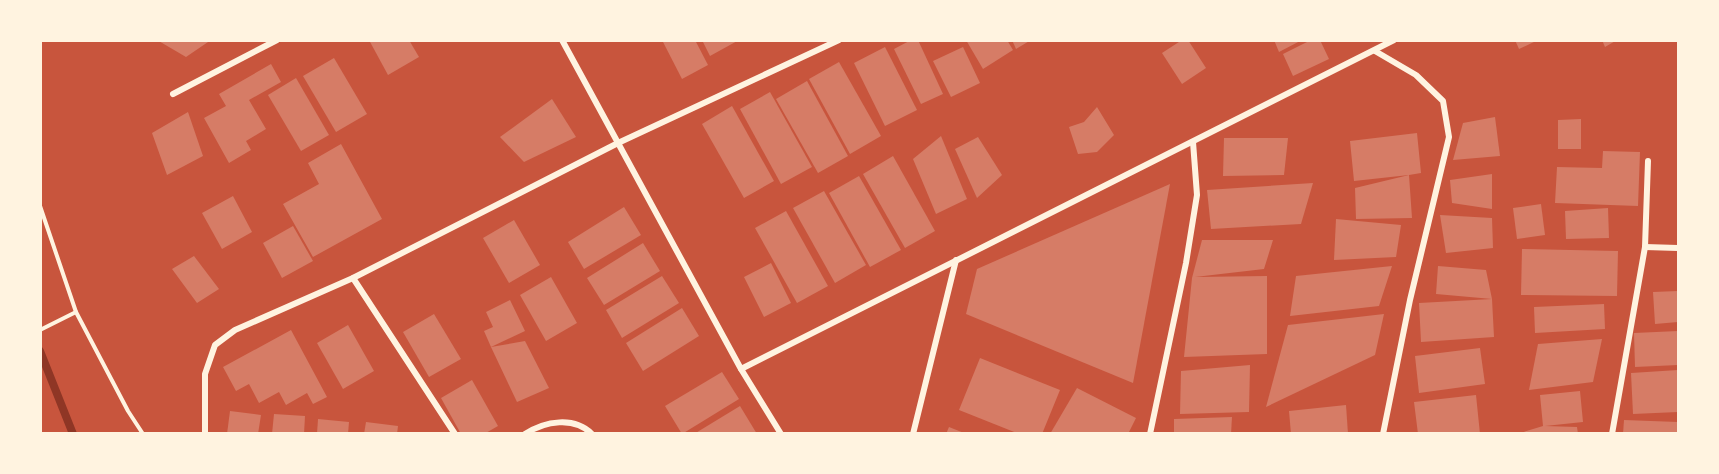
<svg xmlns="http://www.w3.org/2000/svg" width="1719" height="474" viewBox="0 0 1719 474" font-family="'Times New Roman',serif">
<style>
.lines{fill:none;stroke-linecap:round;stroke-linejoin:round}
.stream{stroke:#8f3625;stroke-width:8}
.building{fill:#d67c66}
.path{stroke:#fff3e0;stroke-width:4}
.minor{stroke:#fff3e0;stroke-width:6}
</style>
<rect width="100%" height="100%" fill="#c8553d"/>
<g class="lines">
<path class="stream" d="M40,351L73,434"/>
</g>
<g class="building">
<path d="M157,40H211L186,57Z"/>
<path d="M369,40H409L419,57L388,75Z"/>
<path d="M662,40H695L708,65L682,79Z"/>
<path d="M702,40H739L710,56Z"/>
<path d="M911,40H918L943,94L921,104L894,49Z"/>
<path d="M966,40H1007L1013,50L983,69Z"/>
<path d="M1012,40H1031L1016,49Z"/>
<path d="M1182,40H1188L1206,68L1182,84L1162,53Z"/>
<path d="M1274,40H1302L1279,52Z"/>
<path d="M1311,40H1320L1329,59L1293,76L1283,54Z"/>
<path d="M1515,40H1538L1519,49Z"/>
<path d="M1602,40H1617L1605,47Z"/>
<path d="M885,47L917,110L885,126L854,63Z"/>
<path d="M963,47L980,83L951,97L933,61Z"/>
<path d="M334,58L367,114L336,132L303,76Z"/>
<path d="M839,62L881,136L850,154L809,79Z"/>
<path d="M271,64L281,82L249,100L266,129L246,141L251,150L229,163L204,118L226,106L219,94Z"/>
<path d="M296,78L329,135L301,151L268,95Z"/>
<path d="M807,81L848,156L818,173L776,99Z"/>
<path d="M770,92L812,167L781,184L740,109Z"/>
<path d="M552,99L576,137L524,162L500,137Z"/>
<path d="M732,106L774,181L744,198L702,124Z"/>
<path d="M1097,107L1114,135L1097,152L1078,154L1069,127L1084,122Z"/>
<path d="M188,112L203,156L167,175L152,133Z"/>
<path d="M1495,117L1500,156L1453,160L1463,123Z"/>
<path d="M1581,119V149H1558V120Z"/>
<path d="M1417,133L1421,173L1409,175L1412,218L1356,219L1355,188L1409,175L1354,181L1350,141Z"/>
<path d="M941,136L967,199L936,214L913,159Z"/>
<path d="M978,137L1002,175L977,198L955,149Z"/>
<path d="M1224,138H1288L1284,175L1223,176Z"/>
<path d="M341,144L382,219L313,257L283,204L319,184L308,163Z"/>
<path d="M1603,151L1640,152L1638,206L1555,203L1557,167L1602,168Z"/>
<path d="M893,156L935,231L905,248L863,174Z"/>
<path d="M1492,174V209L1452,203L1450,180Z"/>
<path d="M859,176L901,250L870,267L829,193Z"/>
<path d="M1313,183L1301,224L1211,229L1207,190Z"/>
<path d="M1170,184L1133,383L966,314L977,269Z"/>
<path d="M824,191L866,265L835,283L793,208Z"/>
<path d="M233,196L252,232L222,249L202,213Z"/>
<path d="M1541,204L1545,235L1517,239L1513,208Z"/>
<path d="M624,207L641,235L584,269L568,242Z"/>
<path d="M1608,208L1609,238L1566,239L1565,211Z"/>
<path d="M786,211L828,286L797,303L755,228Z"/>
<path d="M1440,215L1492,218L1493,248L1446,253Z"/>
<path d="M1336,219L1401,225L1396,257L1334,260Z"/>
<path d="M514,220L540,265L509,283L483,238Z"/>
<path d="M293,226L313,261L282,278L263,243Z"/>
<path d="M1202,240H1273L1264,269L1195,277L1267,276V354L1184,357L1192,278Z"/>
<path d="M643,243L660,271L604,305L587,278Z"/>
<path d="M1522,249L1618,251L1617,296L1521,295Z"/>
<path d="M194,256L219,289L197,303L172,269Z"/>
<path d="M771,263L791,303L764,317L744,277Z"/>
<path d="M1392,266L1379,306L1290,316L1296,276Z"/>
<path d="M1438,266L1486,270L1492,299L1494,337L1421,342L1419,303L1492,299L1436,294Z"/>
<path d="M662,276L679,303L622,338L606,310Z"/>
<path d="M551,277L577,323L546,341L520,295Z"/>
<path d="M1678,291V322L1655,324L1653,292Z"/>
<path d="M510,300L525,331L491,347L484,331L493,327L486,312Z"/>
<path d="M1604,304L1605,329L1535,333L1534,307Z"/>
<path d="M682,308L699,336L643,371L626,343Z"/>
<path d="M434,314L461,359L429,377L403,332Z"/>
<path d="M1384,314L1375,355L1266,407L1288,325Z"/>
<path d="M348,325L374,371L343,389L317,343Z"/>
<path d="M291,330L327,397L313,404L307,393L286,405L279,392L259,403L249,384L236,391L223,367Z"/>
<path d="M1678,331V365L1635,367L1634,333Z"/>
<path d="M1602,339L1593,382L1529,390L1538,344Z"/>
<path d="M525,341L549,388L517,402L491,347Z"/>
<path d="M1480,348L1485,384L1419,393L1415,356Z"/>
<path d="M980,358L1060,390L1042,434H1019L959,410Z"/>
<path d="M1250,365L1249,412L1180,414L1181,371Z"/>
<path d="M1678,370V412L1633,414L1631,373Z"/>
<path d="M722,372L739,399L682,434L665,406Z"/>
<path d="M472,380L498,426L484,434H461L441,398Z"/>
<path d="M1077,388L1136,418L1128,434H1050Z"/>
<path d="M1580,391L1583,422L1545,426L1577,427L1578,434H1517L1543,426L1540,395Z"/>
<path d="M1476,395L1480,434H1418L1414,402Z"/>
<path d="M1346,405L1348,434H1291L1289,411Z"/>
<path d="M740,406L757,434H694Z"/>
<path d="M230,411L261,415L258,434H227Z"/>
<path d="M274,414L305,416L304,434H272Z"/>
<path d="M1232,417L1231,434H1174V419Z"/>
<path d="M318,419L349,422L348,434H317Z"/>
<path d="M1624,420L1678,422V434H1623Z"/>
<path d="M366,422L398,426L397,434H364Z"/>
<path d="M949,427L964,433V434H946Z"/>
</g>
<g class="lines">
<g class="path">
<path d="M40,206L76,312L128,411L143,434"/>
<path d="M40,330L76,312"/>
</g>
<g class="minor">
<path d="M562,40L741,369L781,434"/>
<path d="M1375,51L1416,75L1443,101L1449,137L1410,300L1383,434"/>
<path d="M173,94L277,40"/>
<path d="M1645,247L1678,248"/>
<path d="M353,278L455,434"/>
<path d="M741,369L1394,40"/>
<path d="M205,434V374L215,345L235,330L353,278L618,143L839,40"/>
<path d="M525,434C545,421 574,416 592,434"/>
<path d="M913,434L956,260"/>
<path d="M1150,434L1186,263L1197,195L1193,142"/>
<path d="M1612,434L1645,247L1648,161"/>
</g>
</g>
<rect width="1719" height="474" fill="none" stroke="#fff3e0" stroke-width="84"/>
</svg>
